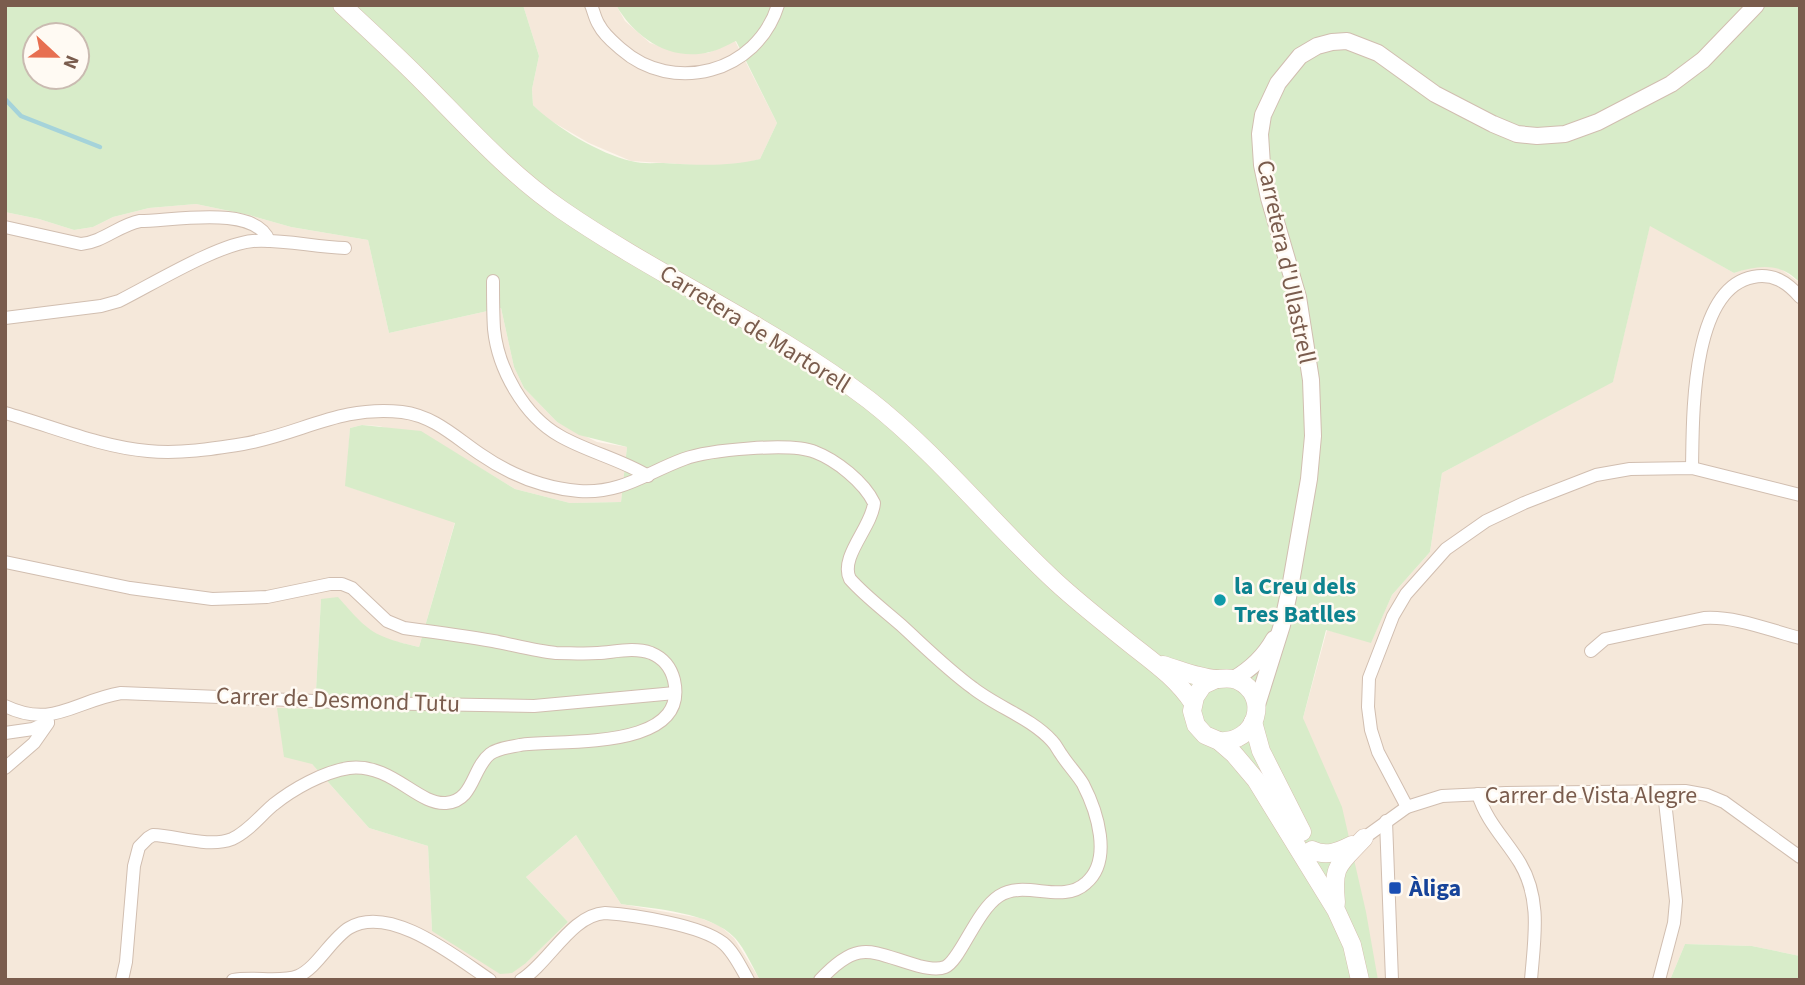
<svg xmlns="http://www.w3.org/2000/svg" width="1805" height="985" viewBox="0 0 1805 985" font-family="'Source Sans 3',sans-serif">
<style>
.residential{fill:#f5e8da}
.green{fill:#d8ecc9;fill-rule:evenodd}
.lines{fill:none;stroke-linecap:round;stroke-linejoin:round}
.stream{stroke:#a5d3da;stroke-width:4.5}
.minor-casing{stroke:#d1beb0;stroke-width:14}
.tertiary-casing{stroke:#d1beb0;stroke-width:18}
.secondary-casing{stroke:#d6c0b0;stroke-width:19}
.minor{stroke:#fff;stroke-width:12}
.tertiary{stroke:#fff;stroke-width:16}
.secondary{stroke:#fff;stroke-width:18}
.culture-dot{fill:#0f9aa8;stroke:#fffaf3;stroke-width:2.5}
.transit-dot{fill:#1a4fb4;stroke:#fffaf3;stroke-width:2.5}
.labels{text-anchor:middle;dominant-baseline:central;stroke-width:5;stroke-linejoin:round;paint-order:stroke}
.street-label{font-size:24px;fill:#7a5c4d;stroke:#fffaf3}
.culture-label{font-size:24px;font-weight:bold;fill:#0d838f;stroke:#fffaf3;text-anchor:start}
.transit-label{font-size:24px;font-weight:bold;fill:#164399;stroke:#fffaf3;text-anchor:start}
</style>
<rect width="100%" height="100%" fill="#fdf6ec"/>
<g class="residential">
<path d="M523,5H616L625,21L650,43L678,52L708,53L735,41L777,123L760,159L742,164L710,166L631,161L589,143L546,118L533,105L532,89L539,56Z"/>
<path d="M196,204L249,215L291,227L368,240L389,333L501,308L514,367L524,388L557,422L597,442L627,447L621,502L570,503L515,489L439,443L379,426L362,425L350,428L346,486L455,522L419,647L389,640L374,634L362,625L349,610L321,599L312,764L369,828L428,846L432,931L526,963L568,922L526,877L576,835L621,904L700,918L720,926L734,938L760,980H5V212L39,219L74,230L93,227L113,217L149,208Z"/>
<path d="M1650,225L1734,273L1754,266H1770L1781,269L1800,283V956L1752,946L1685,944L1670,980H1378L1303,718L1327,630L1371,642L1392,595L1430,552L1442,473L1613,381Z"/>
</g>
<g class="green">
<path d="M5,5H523L539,56L532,89L533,105C555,127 600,154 631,161C641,164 653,163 663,163C697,165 728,167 760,159L777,123L736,41C727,45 719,50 710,52C670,62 635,38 616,5H1800V283C1781,262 1758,265 1734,273L1650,226L1613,382L1442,473L1430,552L1392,595L1371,643L1326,630L1303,718L1342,807L1366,912L1378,980H760C752,966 745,949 735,938C711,912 654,909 621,904L576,835L526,877L568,922L526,963L512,973L500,974L432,931L428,846L369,828L312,764L284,757L277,708L315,709L321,599L338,597C369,632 372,636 419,647L455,523L345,486L350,428L362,425L421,431L515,489L570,503L621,502L627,447L579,435L557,422L524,388L514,367L501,308L389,333L368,240L291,227L249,215L196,204L149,208L113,217L93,227L74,230L39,219L5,212ZM35,35H77V77H35Z"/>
<path d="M1685,944L1752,946L1800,956V980H1670Z"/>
</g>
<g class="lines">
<path class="stream" d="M5,99L21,116L100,147"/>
<g class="minor-casing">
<g id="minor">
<path d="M591,5C594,12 595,19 599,25C604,35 613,42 621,49C673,95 757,73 778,5"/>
<path d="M5,227L81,244C103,242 119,225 140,221C172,221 256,204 269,241"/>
<path d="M493,281C493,297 493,313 494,329C498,369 524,416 560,436C588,452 620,459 648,476"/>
<path d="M5,318L101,306L119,301C153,284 218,244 253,241C283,239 314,247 345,248"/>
<path d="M5,413C52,426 100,447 148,451C180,454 212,449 243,444C301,434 340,405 402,412C434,416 455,437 480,454C509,474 544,488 579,491C621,494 646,473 684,459C708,450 791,442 815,452C836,460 864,482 874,503C872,527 839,557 850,579C865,596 884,610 901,625C924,646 947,669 973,688C997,707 1031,718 1052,741C1056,745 1058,750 1061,754C1068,765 1077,774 1083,784C1097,811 1113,860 1086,883C1062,905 1025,879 999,896C976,911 960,961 945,967C938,970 927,968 919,966C870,952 859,938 820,980"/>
<path d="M1692,468C1693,420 1690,289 1753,277C1773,273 1787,282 1800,297"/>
<path d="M5,562L130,588L212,599L267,597L330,584H342L352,588L387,621L404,628C434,632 464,636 493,641C514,645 535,651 556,653C570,653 584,654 598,653C615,652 634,647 651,653C663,658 671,668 674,680C690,752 561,739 520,745C510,747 498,748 490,754C472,768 474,801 446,803C417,805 392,763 349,768C323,772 293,789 273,805C260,816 248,832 232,839C209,848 177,836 153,835L148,838L139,847L134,866L126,962L122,980"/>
<path d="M1591,651L1605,639L1704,618C1736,616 1769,630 1800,638"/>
<path d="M5,706C53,729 74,701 121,693L363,703L534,706L675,693"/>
<path d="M5,733L33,729L48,722"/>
<path d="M5,768L34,743L48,723"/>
<path d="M1478,794C1486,821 1506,840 1520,863C1542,900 1534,940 1531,980"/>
<path d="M1407,807L1378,752L1371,730L1368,707L1369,678L1393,616L1406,594L1446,549L1486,521L1524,503L1596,475L1630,469L1692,468L1800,495"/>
<path d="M1386,821L1392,980"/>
<path d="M1364,838L1407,807L1442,796L1506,793L1685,791L1707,795L1724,802L1800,857"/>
<path d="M233,980C253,976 281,983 298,976C317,968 331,939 349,928C390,903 457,958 490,980"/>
<path d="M521,980C549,963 571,915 605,913C634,915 701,925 723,943C734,952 741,968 748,980"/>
<path d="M1659,980L1674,923L1676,901L1664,792"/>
</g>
</g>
<g class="tertiary-casing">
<g id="tertiary">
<path d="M1234,679C1251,669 1264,657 1274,639"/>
<path d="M1256,708L1282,625L1290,588L1309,479L1313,436L1311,380L1298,297L1269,198L1262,165L1260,134L1263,115L1278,83L1300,56L1317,46L1332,42L1347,41L1378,53L1435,94L1493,124L1517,134L1537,136L1565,134L1598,122L1671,84L1703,60L1756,5"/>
</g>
</g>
<g class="secondary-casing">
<g id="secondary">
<path d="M342,5C368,29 394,53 419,78C465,124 508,173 562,210C661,278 773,327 869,400C938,454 992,523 1056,582C1081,605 1107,625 1133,646C1156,664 1177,679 1193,703"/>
<path d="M1163,665C1180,670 1198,678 1216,679C1223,679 1229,677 1237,680C1272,696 1256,744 1219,741"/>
<path d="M1216,679L1203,685L1195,697L1192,711L1196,725L1205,735L1219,741L1234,754L1256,780L1336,910L1352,945L1360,980"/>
<path d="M1253,722L1261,751L1302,832"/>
<path d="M1312,850C1326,857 1338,852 1352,845"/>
<path d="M1336,903C1332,864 1339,865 1364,838"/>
</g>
</g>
<use href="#minor" class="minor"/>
<use href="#tertiary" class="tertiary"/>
<use href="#secondary" class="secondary"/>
</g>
<circle class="culture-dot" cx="1220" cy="600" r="7"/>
<rect class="transit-dot" x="1388" y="881" width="14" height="14" rx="3.5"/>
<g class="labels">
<g class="street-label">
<text transform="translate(1286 262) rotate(78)">Carretera d'Ullastrell</text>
<text transform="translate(755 329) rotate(32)">Carretera de Martorell</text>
<text transform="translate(338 700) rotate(2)">Carrer de Desmond Tutu</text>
<text x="1591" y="795">Carrer de Vista Alegre</text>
</g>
<g class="culture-label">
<text x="1234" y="586">la Creu dels<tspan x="1234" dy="28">Tres Batlles</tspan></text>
</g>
<g class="transit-label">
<text x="1409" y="888">Àliga</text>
</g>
</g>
<rect width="1805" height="985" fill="none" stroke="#7a5c4d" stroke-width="14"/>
<g transform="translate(56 56) rotate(112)"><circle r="33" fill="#fffaf3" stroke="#cabbb1" stroke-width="2"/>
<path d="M0-5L12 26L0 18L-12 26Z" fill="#e76f51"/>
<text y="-10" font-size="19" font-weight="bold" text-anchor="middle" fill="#7a5c4d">N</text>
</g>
</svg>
